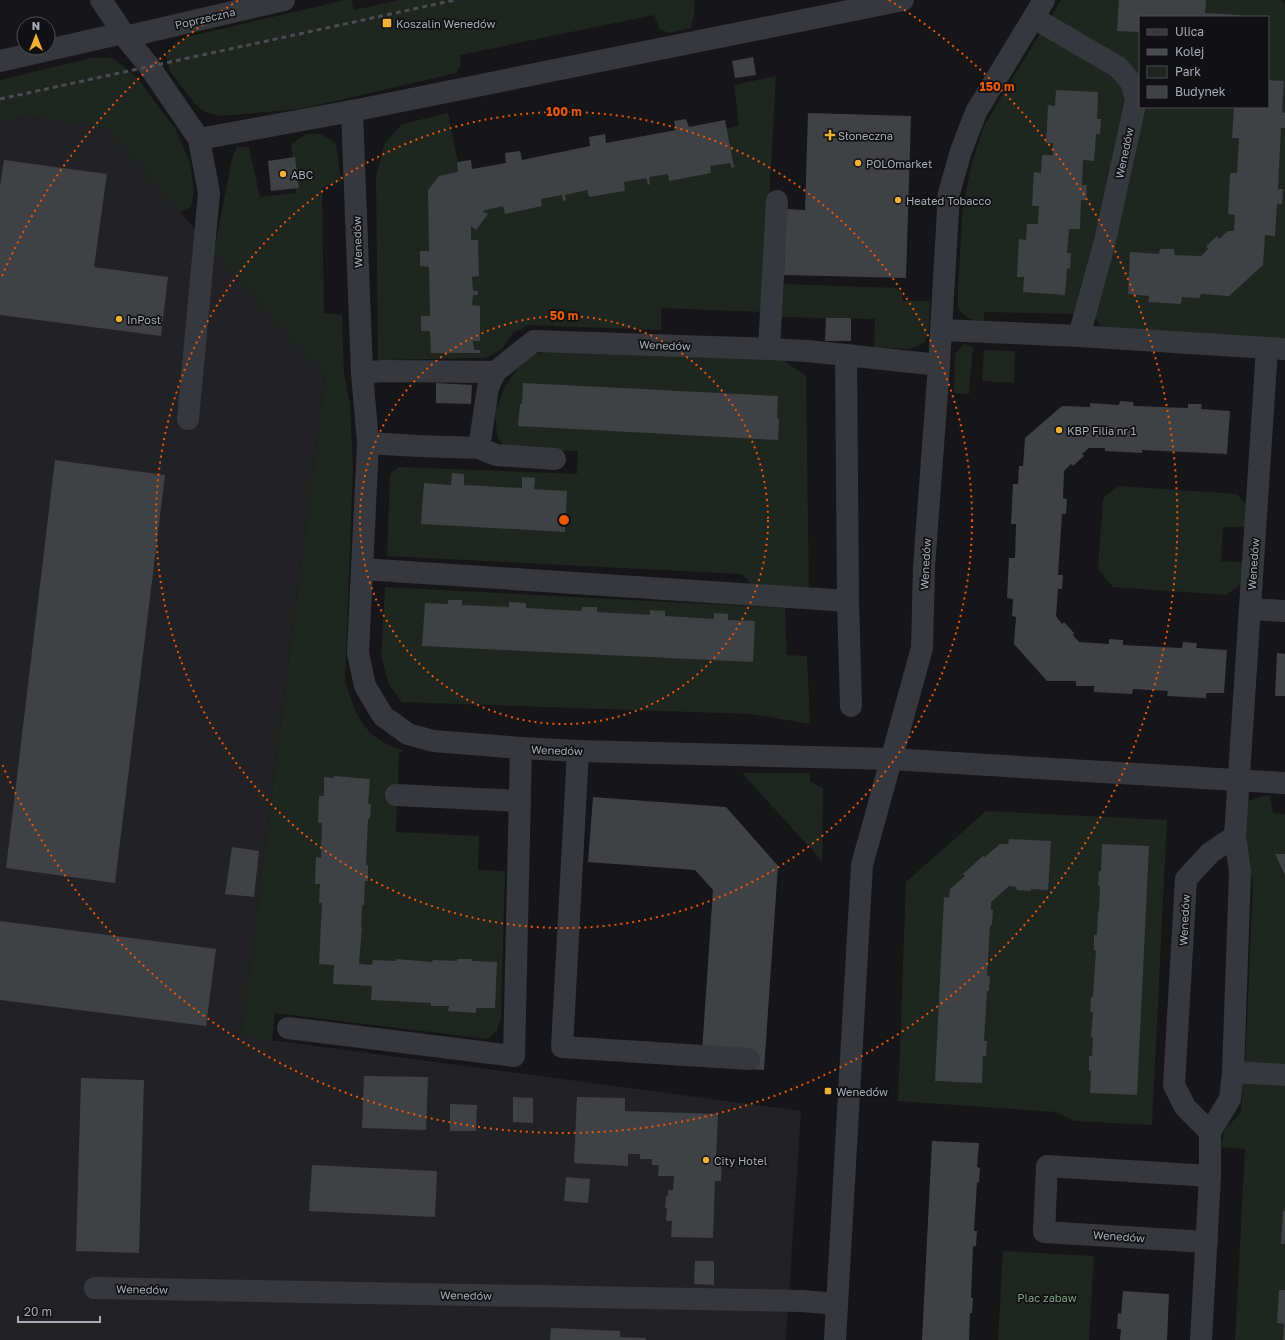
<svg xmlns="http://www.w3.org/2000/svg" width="1285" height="1340" viewBox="0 0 1285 1340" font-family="'Golos Text',sans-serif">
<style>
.built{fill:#222225}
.green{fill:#1e261f;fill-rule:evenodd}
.building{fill:#404145}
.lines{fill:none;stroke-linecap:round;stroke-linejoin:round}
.minor{stroke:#37383d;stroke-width:22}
.rail{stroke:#4a4c52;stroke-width:3;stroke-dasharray:5 4;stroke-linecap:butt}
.ring{fill:none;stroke:#e8590c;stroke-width:2;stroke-dasharray:2 4}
.poi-dot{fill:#f2b134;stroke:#111113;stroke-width:1.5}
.labels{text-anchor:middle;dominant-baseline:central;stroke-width:3.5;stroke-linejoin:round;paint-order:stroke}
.street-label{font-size:11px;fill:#a8adb8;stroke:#111113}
.poi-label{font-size:11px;fill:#a8adb8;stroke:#111113;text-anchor:start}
.park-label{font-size:11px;fill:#7fa381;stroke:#111113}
.centre{fill:#e8590c;stroke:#111113;stroke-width:2}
.ring-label{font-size:12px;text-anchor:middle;font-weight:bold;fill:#e8590c;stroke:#111113;stroke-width:3.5;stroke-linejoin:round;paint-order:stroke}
</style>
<rect width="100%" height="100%" fill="#161618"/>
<path class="built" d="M27,116L109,129L180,212L325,375L241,1036L801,1111L786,1340H0V123Z"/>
<g class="green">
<path d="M345,0H351L354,10L399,0H699L694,1V15L691,28L669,33L660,29L654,15L460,55L461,65L456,73L301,109L221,116L205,112L196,105L172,74L169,68L166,56L173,46L187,37Z"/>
<path d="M1061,0H1281L1285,3V339L1103,329L1095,318L1076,314L985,312L983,321L970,319L962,313L958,308V287L963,205L972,163L983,128L1008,85ZM1140,17H1268V107H1140Z"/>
<path d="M91,58H113L137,78L176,130L190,163L194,191L191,207L180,212L109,129L27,116L0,123V80Z"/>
<path d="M776,76L763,312L661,308V330L528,325L513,333L502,349L485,358L378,360L376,177L384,145L402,124L448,113L461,178L739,126L734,85Z"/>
<path d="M306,134H321L336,143L341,181L322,188L324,313L342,315L344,372L350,404L353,468L345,680C356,718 365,739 405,751L399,752L396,832L479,836L478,870L505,871L501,1018L497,1030L488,1039L275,1013L272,1041L241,1036L325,375L214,251L232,159L237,147H249L260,197L296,193L291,144Z"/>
<path d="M784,284L897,288L902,293V301H930L929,330L924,343L910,349L874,347L875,319L778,317L779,287Z"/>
<path d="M964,344L973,347L969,394L954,393L955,354Z"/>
<path d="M984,350L1015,351L1014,383L982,381Z"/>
<path d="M549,352L782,359L806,376L809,591L755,588L742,574L387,556L390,474L399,467L577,474L578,451L505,448L497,436L495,414L504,388L527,355Z"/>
<path d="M1119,486L1237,494L1249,508L1246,527H1223L1221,561L1243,562L1242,583L1226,595L1113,587L1098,569L1103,500L1105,496Z"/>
<path d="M385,587L785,608L787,655L807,656L810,724L751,714L402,702L389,685L381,656Z"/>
<path d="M742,773H810V782L823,788L822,861Z"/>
<path d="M1262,796H1270L1273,813L1285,814V1067L1245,1066L1253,884L1248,858L1244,815L1249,801Z"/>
<path d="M986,811L1167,820L1152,1125L1074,1121L1056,1112L898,1101L906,882Z"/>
<path d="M1243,1076L1285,1079V1340H1235L1245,1149L1221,1147L1224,1131L1241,1112Z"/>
<path d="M1003,1251L1094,1256L1089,1340H998Z"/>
</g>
<g class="building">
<path d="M1119,0H1206L1205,13L1240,15L1242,17H1140V32L1117,31Z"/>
<path d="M753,57L756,75L735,78L732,61Z"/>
<path d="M1268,80L1284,81L1282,112L1285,113V128H1281L1278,189H1283L1282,204H1277L1275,236L1265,235L1263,265L1229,296L1201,294L1200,298L1182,297L1181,304L1148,302L1149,296L1128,294L1130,252L1159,254L1160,249H1174L1175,255L1201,256L1208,249L1206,246L1217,236L1219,239L1228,231H1234L1235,215L1228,214L1230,173H1237L1239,138H1232L1234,107H1268Z"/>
<path d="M1056,90L1098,92L1097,119H1101L1100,134H1096L1094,161L1083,160L1082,185H1087L1086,200H1081L1080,229H1069L1067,253H1071L1070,269L1067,268L1065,295L1023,292L1024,277H1017L1019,239L1026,240L1027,224H1038L1039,206H1032L1034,172L1041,173L1042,155H1053V143H1046L1048,105L1055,106Z"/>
<path d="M808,113L911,116L906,278L784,275L786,209L805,210Z"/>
<path d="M686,119L689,127L725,120L734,167L732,168L730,163L710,166L711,173L669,181L668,174L649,177L650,184L648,185L646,178L624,182L625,191L589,197L587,190L565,195L566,200L563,201L562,195L541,199L542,206L505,214L503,206L482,211L488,214L476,230L471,226V240H478L479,276L472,277L473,291H478V295H473L472,305L480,306V341H473L474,350H480V353H431L430,331H421V316H430L429,267L420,266V251H429L428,190L439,176L458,172L457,162L471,160L472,169L506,163L505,153L520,151L522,160L590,146L589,137L605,134L606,143L676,130L674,121Z"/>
<path d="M295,157L299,188L271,191L268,161Z"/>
<path d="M4,160L107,174L94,267L168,277L161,336L0,315V187Z"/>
<path d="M826,318H851V341H825Z"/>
<path d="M436,383L472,385L471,404L436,403Z"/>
<path d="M523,383L778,396L777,418L779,419L778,440L518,426L520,404H522Z"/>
<path d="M1120,401L1133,402L1134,406L1188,408V404H1202L1201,409L1230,411L1227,454L1142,450V453L1105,451V448H1089L1082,454L1084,456L1073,466L1071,464L1064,471L1063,498L1067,499L1066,514H1062L1058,575H1063L1062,589H1058L1056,616L1062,624L1064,622L1074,633L1073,635L1079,642L1109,644V639L1123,640V645L1182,648L1183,642L1197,643L1196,648L1227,650L1224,693H1206V698L1167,696L1168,691L1133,689L1132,694L1094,692V686H1076V681H1047L1014,644L1016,617L1012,616L1013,599L1007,598L1009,558H1015L1016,524H1011L1013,484H1018L1019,466H1023L1025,438L1062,406L1090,407V403L1119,405Z"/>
<path d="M55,460L165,475L115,883L6,868Z"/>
<path d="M452,473L464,474V485L522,488V477L535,478L534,489L567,491L565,532L421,524L424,483L451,485Z"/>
<path d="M448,600H462V605L509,607V602L526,603V608L581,611L582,607H597V612L650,615V610L665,611V616L714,619V613L728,614V620L755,621L753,662L422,646L425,603L448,604Z"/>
<path d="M1277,653L1285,654V696H1275Z"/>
<path d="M334,776L370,779L368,804H371L370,819H368L366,865H368V881H365L364,905H362L361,927H362L359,964L372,965L373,960L396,961V959L432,962L433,960L457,961V959H472V961L497,962L495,1008H476V1013L448,1011L449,1006H431V1003L371,1000L372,986L333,984L334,965L319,964L322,903H319L320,884H315L316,857L321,858L322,823H318L319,796H324V777L334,778Z"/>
<path d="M593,797L726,807L778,866L764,1070L701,1066L713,890L695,870L588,862Z"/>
<path d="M1009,839L1051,841L1048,890L1031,889V891L1017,890L1016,887L1009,886L991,902V910H993L992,925H990L987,976H990L989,991H987L984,1041H987L986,1056H983L982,1083L935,1081L944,897L949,898L950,889L965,876L963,874L983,856L985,857L1000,844H1008Z"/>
<path d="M1102,844L1149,846L1137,1095L1090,1093L1091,1071H1089V1056H1092L1093,1037H1091L1093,1012H1090L1091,997H1093L1096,950H1094V935H1097L1098,911H1099L1100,886H1098L1099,871H1101Z"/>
<path d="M232,847L259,851L254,897L225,894Z"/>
<path d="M1275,854H1285V875Z"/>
<path d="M0,921L216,949L206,1026L0,1000Z"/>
<path d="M364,1076L428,1077L426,1130L362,1128Z"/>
<path d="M81,1078L144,1080L139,1253L76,1251Z"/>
<path d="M513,1097L533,1098V1123L513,1122Z"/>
<path d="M577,1097L625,1098V1111L718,1114L716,1159L722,1160L721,1181H715L713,1238L671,1237L672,1221H666L667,1208H665L666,1196H668V1190H673L674,1176H658L659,1165H652V1159H640V1154H628V1166L574,1163Z"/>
<path d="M450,1104L477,1105L476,1131H450Z"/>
<path d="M932,1141L979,1143L977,1167L980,1168L979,1183L977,1182L974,1231H977L976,1246H973L971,1298H973L972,1313H970L969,1340H922Z"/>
<path d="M312,1165L437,1171L435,1217L309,1211Z"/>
<path d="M566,1177L590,1179L588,1203L564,1201Z"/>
<path d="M1283,1211H1285V1244H1281Z"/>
<path d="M695,1261H714V1285L694,1284Z"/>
<path d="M1279,1290H1285V1340H1283L1284,1324L1277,1323Z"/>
<path d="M1123,1291L1169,1294L1167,1340H1120L1121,1329H1117L1118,1313L1121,1314Z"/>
<path d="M551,1328L620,1331V1337L646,1338V1340H550Z"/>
</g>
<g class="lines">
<g class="minor">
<path d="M101,0L123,33L125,37L149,66L199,139L352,111L903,0"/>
<path d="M1034,18L1118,67L1131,82L1136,100L1105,241L1079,336"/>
<path d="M125,37L284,0"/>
<path d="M0,61L123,33"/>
<path d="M352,111L362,373L368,443L358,653L365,686L383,716L408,734L433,741L521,748L578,751L890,759L1285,783"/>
<path d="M941,330L1079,336L1285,349"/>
<path d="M769,349L777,201"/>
<path d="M362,373L382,371L495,372"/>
<path d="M188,419L209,193L199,139"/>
<path d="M368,443L418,446L479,448L488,388L495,372L534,341L769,349L807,351L846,355"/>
<path d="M479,448L496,455L555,459"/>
<path d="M362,569L848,601L851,706"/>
<path d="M848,601L846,355L939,365"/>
<path d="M1250,609L1285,611"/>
<path d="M578,751L562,1047L749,1059"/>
<path d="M396,795L520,801"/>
<path d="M288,1028L514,1056L521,748"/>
<path d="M1233,1072L1285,1075"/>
<path d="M1210,1132L1185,1107L1174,1085L1186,879L1210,853L1235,836"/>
<path d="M1207,1242L1044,1232L1047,1166L1210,1176"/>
<path d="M95,1288L802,1301L837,1304"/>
<path d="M835,1340L862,865L922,648L924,567L939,365L949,193L961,151L976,112L1044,0"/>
<path d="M1201,1340L1210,1176V1132L1230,1099L1233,1072L1240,872L1235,836L1267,348"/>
</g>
<path class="rail" d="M0,99L455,0"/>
</g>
<g class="ring">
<circle cx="564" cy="520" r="204"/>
<circle cx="564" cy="520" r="408"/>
<path d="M2 276A613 613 0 0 1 239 0M889 0A613 613 0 1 1 2 764"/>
</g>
<g class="poi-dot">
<rect x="382" y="18" width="10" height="10" rx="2"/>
<path d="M828 129h4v4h4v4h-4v4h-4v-4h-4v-4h4z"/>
<circle cx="858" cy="163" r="4"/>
<circle cx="283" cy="174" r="4"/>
<circle cx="898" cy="200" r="4"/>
<circle cx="119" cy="319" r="4"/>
<circle cx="1059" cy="430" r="4"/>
<rect x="824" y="1087" width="8" height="8" rx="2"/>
<circle cx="706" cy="1160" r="4"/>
</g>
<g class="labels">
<g class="street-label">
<text transform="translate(205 18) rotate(-13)">Poprzeczna</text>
<text transform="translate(1124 153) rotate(-78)">Wenedów</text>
<text transform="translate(357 242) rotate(-92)">Wenedów</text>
<text transform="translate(665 345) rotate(2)">Wenedów</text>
<text transform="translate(925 564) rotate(-87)">Wenedów</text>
<text transform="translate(1253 564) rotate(-86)">Wenedów</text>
<text transform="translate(557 750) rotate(2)">Wenedów</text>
<text transform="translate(1184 920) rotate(-87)">Wenedów</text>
<text transform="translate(1119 1236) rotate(4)">Wenedów</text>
<text transform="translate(142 1289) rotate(1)">Wenedów</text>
<text transform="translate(466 1295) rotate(1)">Wenedów</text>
</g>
<g class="poi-label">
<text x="396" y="23">Koszalin Wenedów</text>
<text x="838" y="135">Słoneczna</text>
<text x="866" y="163">POLOmarket</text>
<text x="291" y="174">ABC</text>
<text x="906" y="200">Heated Tobacco</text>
<text x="127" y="319">InPost</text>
<text x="1067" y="430">KBP Filia nr 1</text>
<text x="836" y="1091">Wenedów</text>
<text x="714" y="1160">City Hotel</text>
</g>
<g class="park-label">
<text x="1047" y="1297">Plac zabaw</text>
</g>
</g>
<circle cx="564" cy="520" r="6" class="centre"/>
<g class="ring-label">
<text x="997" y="91">150 m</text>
<text x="564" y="116">100 m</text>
<text x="564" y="320">50 m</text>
</g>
<rect x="1139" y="16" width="130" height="92" fill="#111113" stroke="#4d4f55"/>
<rect x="1147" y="29" width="20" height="6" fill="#37383d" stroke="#4d4f55"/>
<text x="1175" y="36" font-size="12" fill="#a8adb8">Ulica</text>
<rect x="1147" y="49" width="20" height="6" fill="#4a4c52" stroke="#4d4f55"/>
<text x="1175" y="56" font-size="12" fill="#a8adb8">Kolej</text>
<rect x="1147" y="66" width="20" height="12" fill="#1e261f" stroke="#4d4f55"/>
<text x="1175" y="76" font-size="12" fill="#a8adb8">Park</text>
<rect x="1147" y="86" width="20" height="12" fill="#404145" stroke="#4d4f55"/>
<text x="1175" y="96" font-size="12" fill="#a8adb8">Budynek</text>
<g transform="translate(36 36)"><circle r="19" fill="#111113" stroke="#4d4f55"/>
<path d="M0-3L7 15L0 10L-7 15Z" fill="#f2b134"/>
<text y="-6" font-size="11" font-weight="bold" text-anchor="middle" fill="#a8adb8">N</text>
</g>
<path d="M18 1316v6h82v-6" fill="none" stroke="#a8adb8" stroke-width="2"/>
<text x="24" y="1316" font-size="12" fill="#a8adb8" stroke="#111113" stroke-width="3" paint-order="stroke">20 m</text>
</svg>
